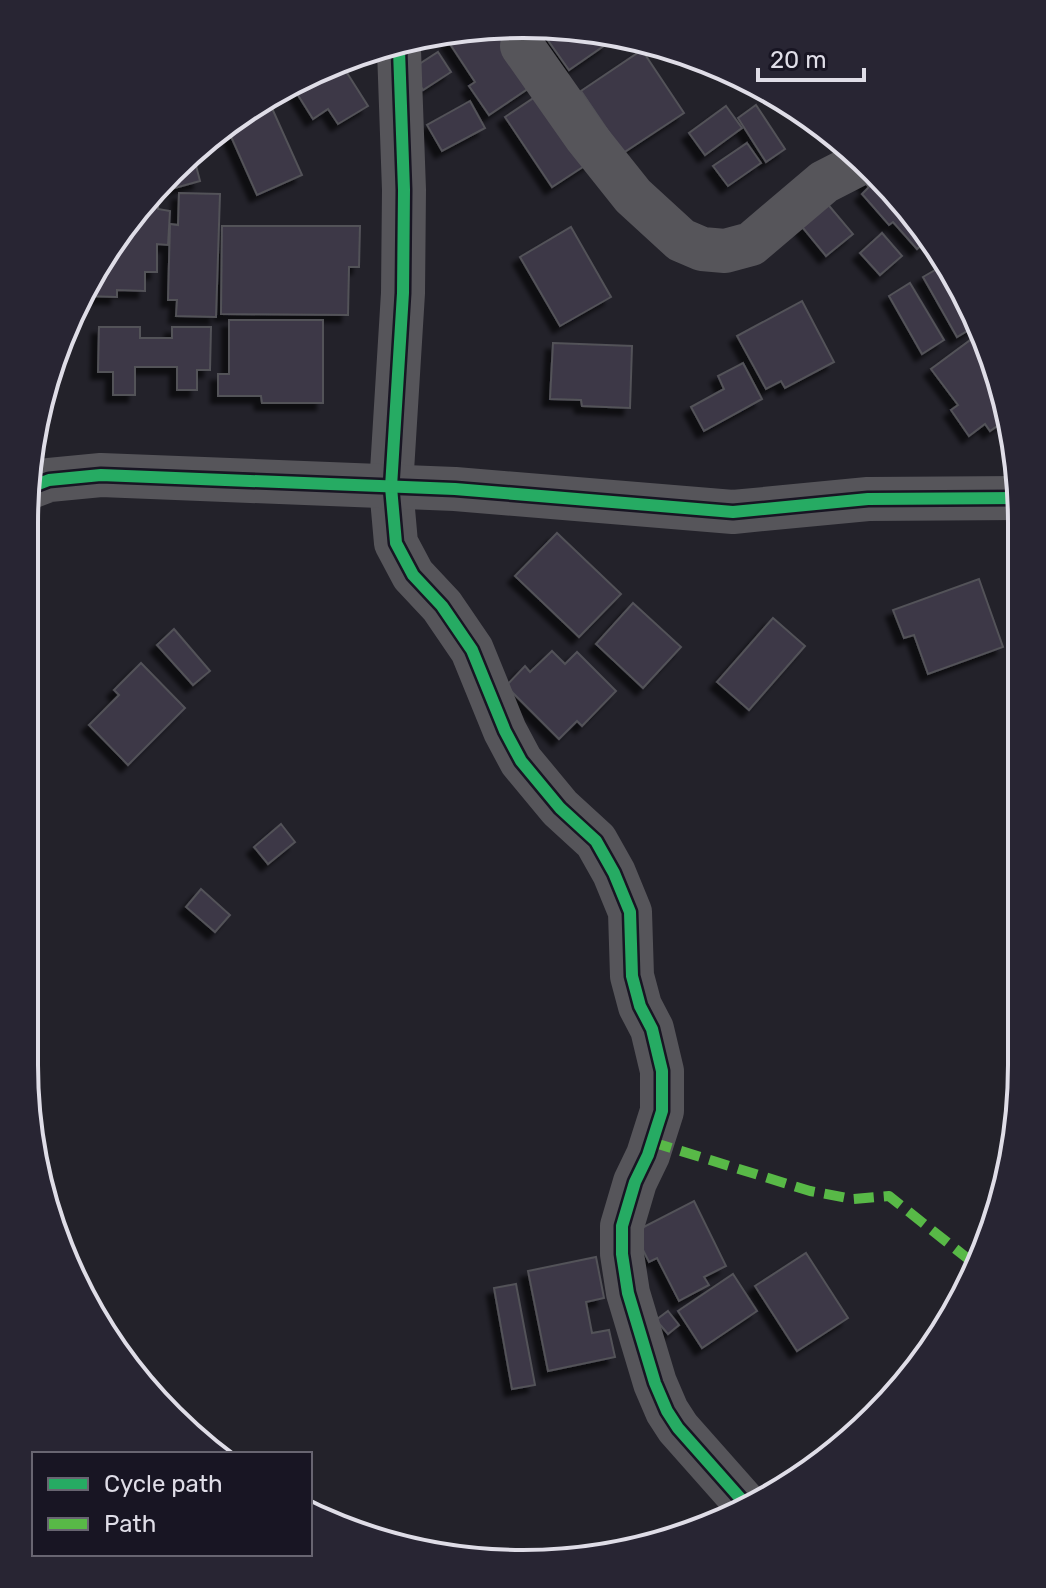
<svg xmlns="http://www.w3.org/2000/svg" width="1046" height="1588" viewBox="0 0 1046 1588" font-family="Rubik,sans-serif">
<style>
.building{fill:#3c3846;stroke:#535259;stroke-width:2;filter:url(#shadow)}
.lines{fill:none;stroke-linecap:round;stroke-linejoin:round}
.minor{stroke:#56555a;stroke-width:44}
.quiet{stroke:#58b947;stroke-width:10;stroke-dasharray:20 10;stroke-linecap:butt}
.cycleway-casing{stroke:#181523;stroke-width:17}
.cycleway{stroke:#26ab63;stroke-width:12}
.rim{fill:none;stroke:#dfdde7;stroke-width:4}
</style>
<defs>
<filter id="shadow"><feDropShadow dx="-7" dy="7" stdDeviation="2" flood-color="#0009"/></filter>
</defs>
<rect width="100%" height="100%" fill="#23222a"/>
<g class="building">
<path d="M496,26L510,28L544,78L489,115L469,86L475,82L448,41L459,33L482,27L486,33Z"/>
<path d="M542,32L605,40L608,43L569,70Z"/>
<path d="M642,50L684,113L623,153L581,91Z"/>
<path d="M438,52L451,72L423,90L410,70Z"/>
<path d="M342,65L368,106L338,124L328,109L313,119L291,84L303,75Z"/>
<path d="M544,91L592,161L552,187L505,117Z"/>
<path d="M470,101L485,128L442,151L427,125Z"/>
<path d="M756,105L785,149L766,162L738,118Z"/>
<path d="M271,106L302,175L257,195L229,132L259,109L260,111Z"/>
<path d="M726,106L742,128L705,155L689,133Z"/>
<path d="M747,143L761,163L728,186L713,166Z"/>
<path d="M194,158L200,181L171,189L168,178Z"/>
<path d="M868,168L925,242L917,249L893,222L889,225L862,194L869,187L859,176Z"/>
<path d="M179,193L220,194L216,317L176,316L177,300H168L170,224L178,225Z"/>
<path d="M145,198L158,199V209L170,211L168,245L157,244V272H145V291L117,290V297L84,296L87,289L85,288Z"/>
<path d="M825,201L853,234L826,256L798,222Z"/>
<path d="M222,226H360L359,267H349L348,315L221,314Z"/>
<path d="M571,227L611,297L560,326L520,257Z"/>
<path d="M882,233L902,256L880,275L860,253Z"/>
<path d="M942,266L971,303L977,325L957,337L923,277Z"/>
<path d="M910,283L944,340L922,354L889,296Z"/>
<path d="M802,301L834,362L785,388L781,381L766,389L737,336Z"/>
<path d="M229,320H323V403H262L261,396H218V374H229Z"/>
<path d="M99,327H140V338H172V327H211L210,370H197V390H177V367H135V395H113V372H98Z"/>
<path d="M973,338L984,353L1003,422L990,431L985,424L969,436L951,410L958,405L931,369Z"/>
<path d="M553,343L632,346L630,408L582,406L581,400L550,399Z"/>
<path d="M743,363L762,399L704,431L691,407L724,389L718,376Z"/>
<path d="M557,533L621,594L579,637L515,576Z"/>
<path d="M979,579L1003,647L928,674L914,635L904,638L893,610Z"/>
<path d="M633,603L681,647L643,688L596,644Z"/>
<path d="M773,618L805,646L749,710L717,682Z"/>
<path d="M174,629L210,671L193,685L157,645Z"/>
<path d="M552,651L565,664L577,652L616,691L582,726L577,721L559,739L506,686L525,666L530,672Z"/>
<path d="M141,663L185,708L128,765L89,725L119,695L114,690Z"/>
<path d="M281,824L295,842L268,864L254,847Z"/>
<path d="M201,889L230,915L215,932L186,907Z"/>
<path d="M694,1201L726,1266L704,1277L709,1285L679,1301L657,1258L649,1262L634,1232Z"/>
<path d="M806,1253L848,1318L797,1351L755,1286Z"/>
<path d="M596,1257L604,1298L586,1302L592,1333L609,1330L615,1357L548,1371L528,1271Z"/>
<path d="M733,1274L757,1311L702,1348L678,1311Z"/>
<path d="M516,1284L535,1385L512,1389L494,1288Z"/>
<path d="M668,1311L679,1325L668,1334L656,1320Z"/>
</g>
<g class="lines">
<g class="minor">
<path d="M522,46L586,137L633,196L681,240L702,249L725,251L751,244L824,182L863,162"/>
<path d="M399,50L404,190L403,293L391,487L396,543L413,575L442,606L472,650L505,731L521,761L560,808L596,841L614,873L630,912L632,976L640,1006L652,1029L662,1071V1111L648,1155L635,1182L622,1226V1254L628,1293L655,1383L667,1411L678,1428L748,1507"/>
<path d="M28,488L49,480L101,475L455,489L733,512L868,499L1021,498"/>
</g>
<path class="quiet" d="M652,1142L810,1191L853,1199L889,1196L977,1266"/>
<g class="cycleway-casing">
<g id="cycleway">
<path d="M399,50L404,190L403,293L391,487L396,543L413,575L442,606L472,650L505,731L521,761L560,808L596,841L614,873L630,912L632,976L640,1006L652,1029L662,1071V1111L648,1155L635,1182L622,1226V1254L628,1293L655,1383L667,1411L678,1428L748,1507"/>
<path d="M28,488L49,480L101,475L455,489L733,512L868,499L1021,498"/>
</g>
</g>
<use href="#cycleway" class="cycleway"/>
</g>
<path d="M0 0H1046V1588H0ZM523 38H523A485 485 0 0 1 1008 523V1065A485 485 0 0 1 523 1550H523A485 485 0 0 1 38 1065V523A485 485 0 0 1 523 38Z" fill="#282533" fill-rule="evenodd"/>
<path class="rim" d="M523 38H523A485 485 0 0 1 1008 523V1065A485 485 0 0 1 523 1550H523A485 485 0 0 1 38 1065V523A485 485 0 0 1 523 38Z"/>
<rect x="32" y="1452" width="280" height="104" fill="#181523" stroke="#686571" stroke-width="2"/>
<rect x="48" y="1478" width="40" height="12" fill="#26ab63" stroke="#686571" stroke-width="2"/>
<text x="104" y="1492" font-size="24" fill="#dfdde7">Cycle path</text>
<rect x="48" y="1518" width="40" height="12" fill="#58b947" stroke="#686571" stroke-width="2"/>
<text x="104" y="1532" font-size="24" fill="#dfdde7">Path</text>
<path d="M758 68v12h106v-12" fill="none" stroke="#dfdde7" stroke-width="4"/>
<text x="770" y="68" font-size="24" fill="#dfdde7" stroke="#181523" stroke-width="6" paint-order="stroke">20 m</text>
</svg>
